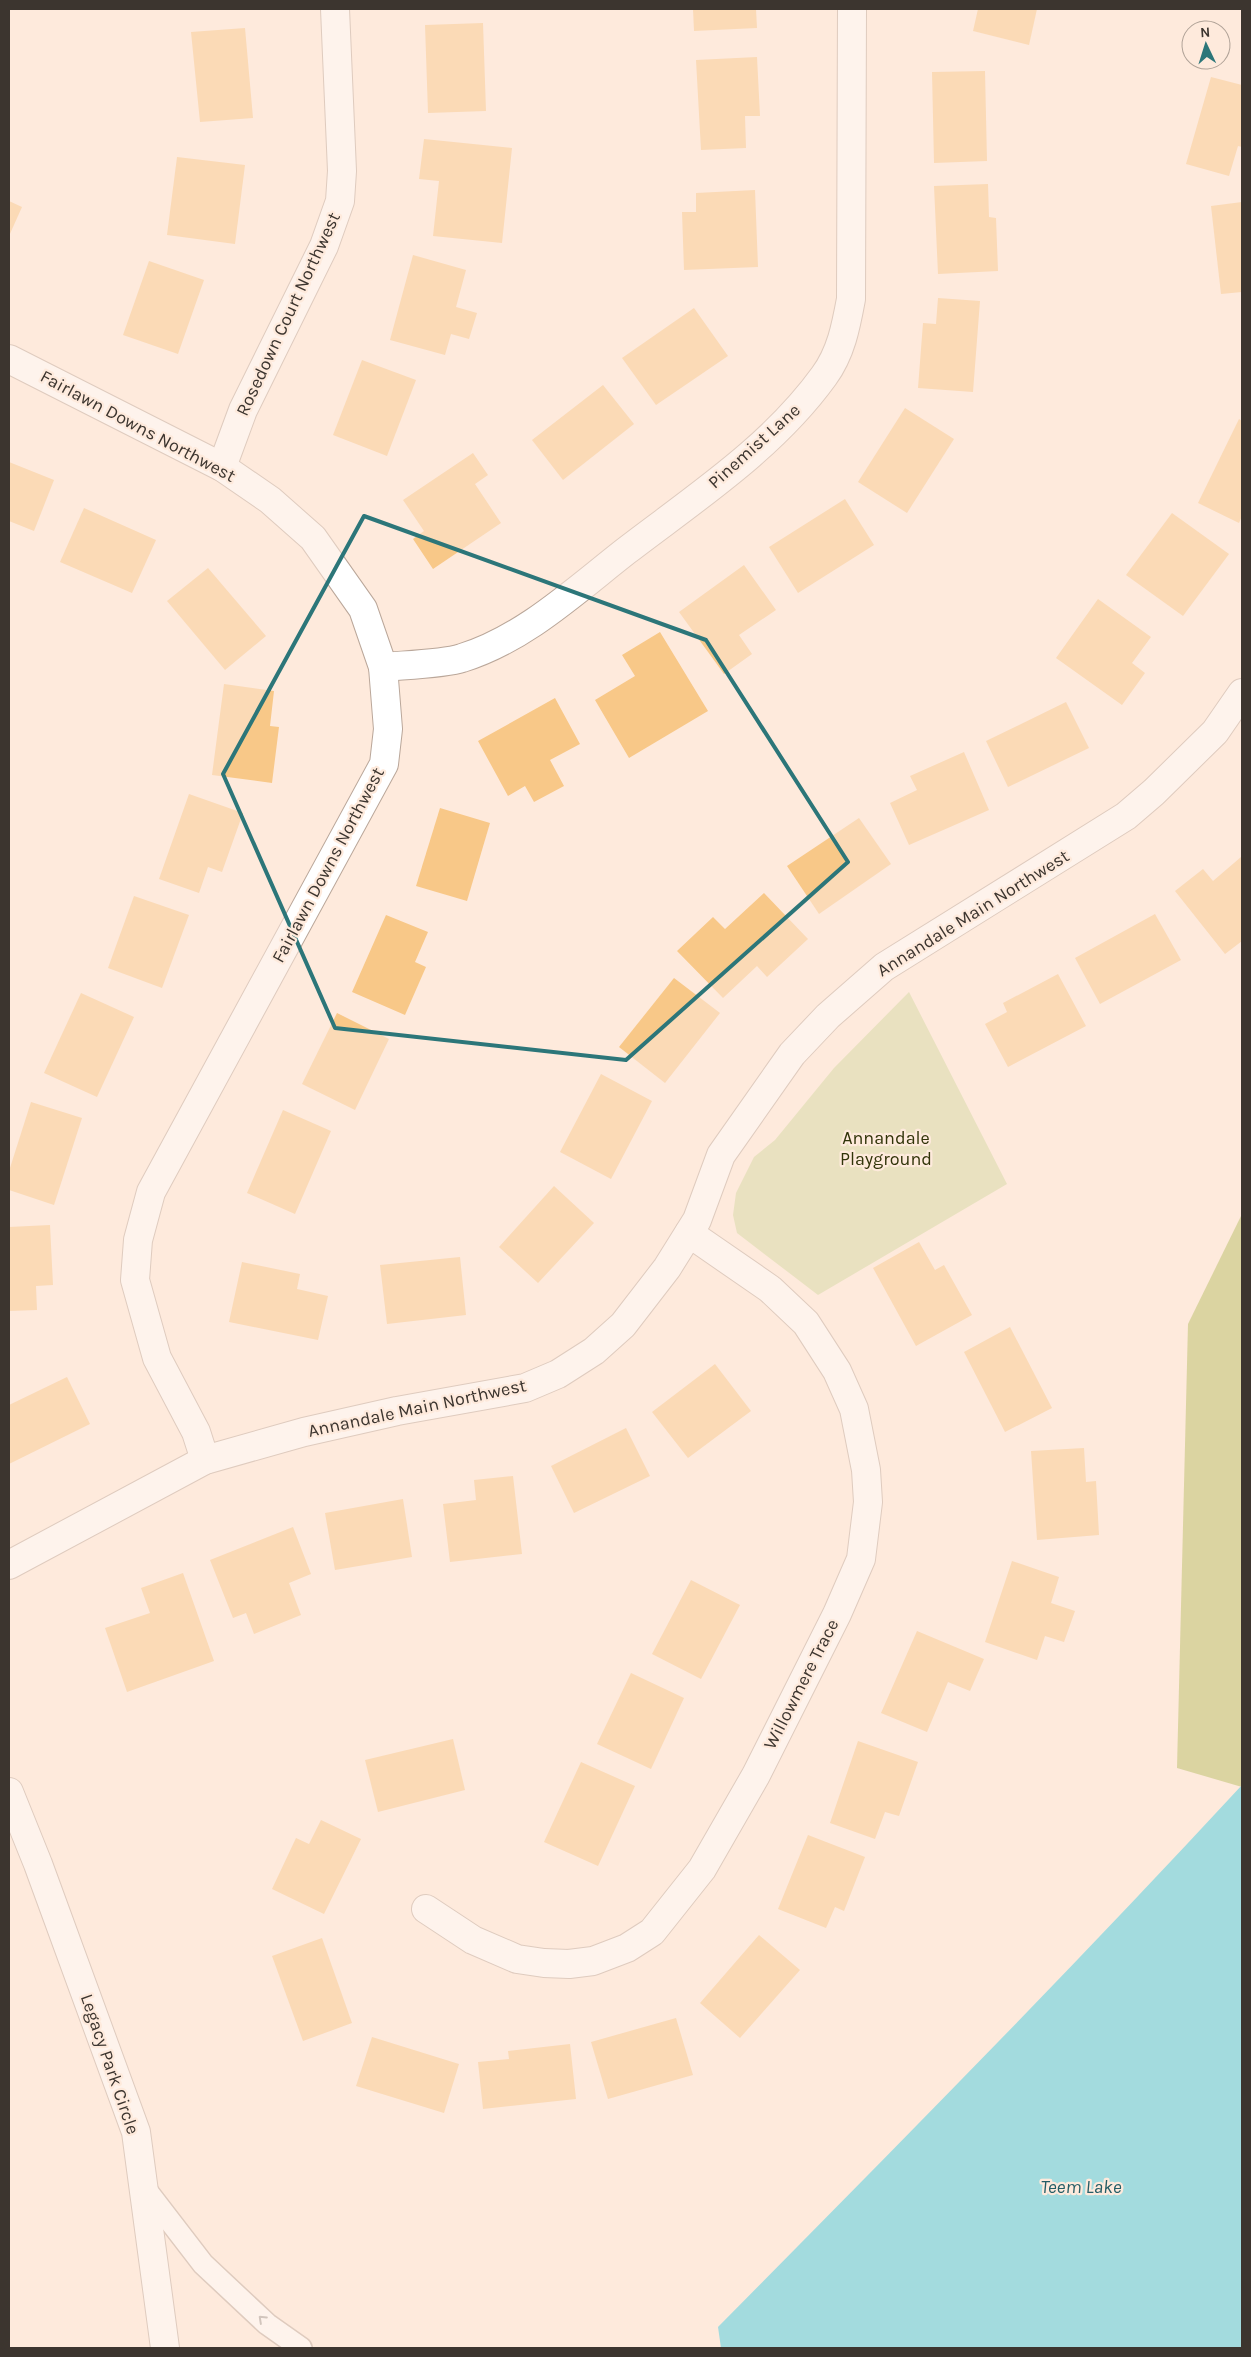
<svg xmlns="http://www.w3.org/2000/svg" width="1251" height="2357" viewBox="0 0 1251 2357" font-family="Karla,sans-serif">
<style>
.green{fill:#d1d89d}
.forest{fill:#b2ba59}
.water{fill:#37cae0}
.building{fill:#f8c888}
.lines{fill:none;stroke-linecap:round;stroke-linejoin:round}
.service-casing{stroke:#baa79a;stroke-width:24}
.minor-casing{stroke:#baa79a;stroke-width:30}
.service{stroke:#fff;stroke-width:21}
.minor{stroke:#fff;stroke-width:28}
.oneway{stroke:#9e9a97}
.marked{fill:none;stroke:#2c7679;stroke-width:4;stroke-linejoin:round}
.labels{text-anchor:middle;dominant-baseline:central;stroke-width:4.5;stroke-linejoin:round;paint-order:stroke}
.street-label{font-size:18px;fill:#3c352f;stroke:#feeadc}
.park-label{font-size:18px;fill:#313409;stroke:#feeadc}
.water-label{font-size:19px;font-style:italic;fill:#245d66;stroke:#feeadc}
</style>
<rect width="100%" height="100%" fill="#feeadc"/>
<path class="green" d="M909,992L1007,1184L818,1295L737,1233L733,1215L736,1193L754,1157L775,1140L834,1068Z"/>
<path class="forest" d="M1242,1214V1787L1177,1768L1188,1324Z"/>
<path class="water" d="M1242,1785V2348H721L718,2327C895,2148 1072,1969 1242,1785Z"/>
<g class="building">
<path d="M693,9H756L757,28L694,31Z"/>
<path d="M978,9H1037L1029,45L973,31Z"/>
<path d="M483,23L486,111L428,113L425,25Z"/>
<path d="M245,28L253,118L200,122L191,32Z"/>
<path d="M757,57L760,116H745L746,148L701,150L696,60Z"/>
<path d="M985,71L987,161L934,163L932,72Z"/>
<path d="M1211,77L1242,85V147L1238,146L1229,176L1186,164Z"/>
<path d="M424,139L512,148L502,243L433,236L439,181L419,179Z"/>
<path d="M177,157L245,165L235,244L167,235Z"/>
<path d="M988,184L989,217L996,218L998,271L938,274L934,186Z"/>
<path d="M755,190L758,267L684,270L682,212H696V193Z"/>
<path d="M9,201L22,207L9,236Z"/>
<path d="M1242,202V292L1221,294L1211,206Z"/>
<path d="M413,255L466,270L456,307L477,313L469,339L451,334L445,355L390,340Z"/>
<path d="M149,261L204,280L178,354L123,335Z"/>
<path d="M938,298L980,301L973,392L918,388L923,323L936,324Z"/>
<path d="M694,308L728,356L656,405L622,358Z"/>
<path d="M362,360L416,380L387,456L333,435Z"/>
<path d="M603,385L634,424L563,480L532,440Z"/>
<path d="M905,408L954,439L907,513L858,482Z"/>
<path d="M1239,419L1242,421V516L1239,523L1198,503Z"/>
<path d="M473,453L488,475L475,484L501,523L433,569L413,539L424,531L403,500Z"/>
<path d="M9,462L54,480L34,531L9,521Z"/>
<path d="M845,499L874,545L798,593L769,547Z"/>
<path d="M84,508L156,540L132,593L60,562Z"/>
<path d="M1172,513L1229,554L1183,616L1126,575Z"/>
<path d="M744,565L776,610L739,635L752,654L724,674L679,612Z"/>
<path d="M208,568L266,636L225,670L167,601Z"/>
<path d="M1098,599L1151,637L1132,663L1145,673L1122,705L1056,658Z"/>
<path d="M660,632L708,711L629,758L595,700L635,676L622,655Z"/>
<path d="M224,684L274,691L270,726L279,727L272,783L212,775Z"/>
<path d="M555,698L580,744L550,760L564,786L534,802L525,786L508,796L478,741Z"/>
<path d="M1066,702L1089,748L1008,787L986,741Z"/>
<path d="M964,752L989,810L909,845L890,803L917,790L910,776Z"/>
<path d="M189,794L243,813L222,872L208,867L199,893L159,879Z"/>
<path d="M440,808L490,823L467,901L416,886Z"/>
<path d="M859,818L891,864L819,914L787,866Z"/>
<path d="M1241,857L1242,941L1225,954L1175,891L1203,869L1213,881Z"/>
<path d="M764,893L808,939L767,977L757,966L723,998L677,951L713,917L725,929Z"/>
<path d="M134,896L189,915L162,988L108,968Z"/>
<path d="M1155,914L1181,960L1100,1004L1075,958Z"/>
<path d="M386,915L428,932L415,962L426,967L405,1015L352,992Z"/>
<path d="M1058,974L1086,1026L1008,1067L985,1024L1007,1012L1003,1003Z"/>
<path d="M674,978L720,1013L665,1083L619,1047Z"/>
<path d="M81,993L134,1017L97,1097L44,1073Z"/>
<path d="M337,1013L389,1039L355,1110L302,1084Z"/>
<path d="M601,1074L652,1101L611,1179L560,1152Z"/>
<path d="M31,1102L82,1118L54,1205L9,1190V1171Z"/>
<path d="M283,1110L331,1131L295,1214L247,1193Z"/>
<path d="M554,1186L594,1223L538,1283L499,1247Z"/>
<path d="M50,1225L53,1285L36,1286L37,1310L9,1311V1227Z"/>
<path d="M919,1242L935,1270L944,1265L972,1315L916,1346L873,1268Z"/>
<path d="M460,1257L466,1315L387,1324L380,1265Z"/>
<path d="M242,1262L300,1274L297,1289L328,1296L318,1340L229,1322Z"/>
<path d="M1010,1327L1052,1408L1005,1432L964,1352Z"/>
<path d="M715,1364L751,1411L688,1458L652,1412Z"/>
<path d="M67,1377L90,1424L9,1464V1405Z"/>
<path d="M626,1428L650,1476L574,1513L551,1466Z"/>
<path d="M1084,1448L1086,1482L1096,1481L1099,1535L1037,1540L1031,1451Z"/>
<path d="M513,1476L522,1554L450,1562L443,1504L476,1500L474,1480Z"/>
<path d="M403,1499L412,1557L335,1570L325,1513Z"/>
<path d="M293,1527L311,1574L289,1583L301,1615L254,1634L246,1613L233,1618L210,1560Z"/>
<path d="M1012,1561L1059,1577L1051,1603L1075,1611L1064,1642L1045,1636L1037,1660L985,1642Z"/>
<path d="M183,1573L214,1661L127,1692L105,1628L150,1613L141,1588Z"/>
<path d="M691,1580L740,1605L701,1679L652,1654Z"/>
<path d="M917,1631L984,1659L970,1691L948,1682L927,1732L881,1713Z"/>
<path d="M631,1673L684,1698L651,1769L597,1744Z"/>
<path d="M453,1739L465,1790L378,1812L365,1760Z"/>
<path d="M858,1741L918,1762L899,1816L885,1812L875,1839L830,1823Z"/>
<path d="M581,1762L635,1786L598,1866L544,1842Z"/>
<path d="M321,1820L361,1839L324,1914L272,1889L296,1838L309,1844Z"/>
<path d="M808,1835L865,1857L844,1911L835,1907L826,1928L778,1909Z"/>
<path d="M759,1935L800,1970L740,2038L700,2003Z"/>
<path d="M322,1938L352,2023L303,2041L272,1956Z"/>
<path d="M676,2018L693,2075L608,2099L591,2042Z"/>
<path d="M372,2037L459,2064L444,2113L356,2086Z"/>
<path d="M570,2044L576,2099L483,2109L478,2062L509,2059L508,2051Z"/>
</g>
<g class="lines">
<g class="service-casing">
<path id="service" d="M143,2186L203,2264L267,2324L301,2348"/>
</g>
<g class="minor-casing">
<g id="minor">
<path d="M9,359L222,467L270,500L313,538L363,609L383,667L388,729L384,764L151,1192L138,1240L135,1280L157,1358L196,1432L205,1460"/>
<path d="M222,467L243,410L324,246L340,201L342,171L335,9"/>
<path d="M383,667C405,665 444,664 462,658C524,639 576,590 626,551C695,498 772,448 824,376C841,353 846,326 851,299L852,9"/>
<path d="M9,1565L205,1460L304,1432L397,1411L525,1388L558,1374L594,1351L623,1325L667,1268L697,1220L721,1155L792,1054L828,1016L884,967L1126,816L1154,792L1215,732L1242,693"/>
<path d="M9,1792L38,1864L136,2132L165,2348"/>
<path d="M426,1909L473,1940L517,1959L544,1963L569,1964L593,1961L627,1948L652,1932L702,1869L756,1775L837,1614L861,1559L868,1502L866,1470L854,1409L837,1371L806,1323L770,1289L689,1233"/>
</g>
</g>
<use href="#service" class="service"/>
<use href="#minor" class="minor"/>
</g>
<defs><path id="oneway-chevron" d="M-2-3.5L2.5 0L-2 3.5" fill="none" stroke-width="1.6" stroke-linecap="round" stroke-linejoin="round" transform="scale(1.25)"/></defs>
<use class="oneway" href="#oneway-chevron" transform="translate(262 2319) rotate(-137)"/>
<path d="M0 0H1251V2357H0ZM364,516L706,640L848,862L626,1060L335,1028L223,774Z" fill="#feeadc" fill-opacity=".55" fill-rule="evenodd"/>
<path class="marked" d="M364,516L706,640L848,862L626,1060L335,1028L223,774Z"/>
<g class="labels">
<g class="street-label">
<text transform="translate(288 314) rotate(-65)">Rosedown Court Northwest</text>
<text transform="translate(138 426) rotate(28)">Fairlawn Downs Northwest</text>
<text transform="translate(754 446) rotate(-42)">Pinemist Lane</text>
<text transform="translate(328 865) rotate(-62)">Fairlawn Downs Northwest</text>
<text transform="translate(973 913) rotate(-32)">Annandale Main Northwest</text>
<text transform="translate(417 1408) rotate(-12)">Annandale Main Northwest</text>
<text transform="translate(801 1684) rotate(-63)">Willowmere Trace</text>
<text transform="translate(110 2064) rotate(71)">Legacy Park Circle</text>
</g>
<g class="park-label">
<text x="886" y="1138">Annandale<tspan x="886" dy="21">Playground</tspan></text>
</g>
<g class="water-label">
<text x="1081" y="2187">Teem Lake</text>
</g>
</g>
<rect width="1251" height="2357" fill="none" stroke="#3c352f" stroke-width="20"/>
<g transform="translate(1206 45) rotate(356)"><circle r="24" fill="#feeadc" stroke="#b0a297"/>
<path d="M0-4L9 19L0 12L-9 19Z" fill="#2c7679"/>
<text y="-8" font-size="14" font-weight="bold" text-anchor="middle" fill="#3c352f">N</text>
</g>
</svg>
